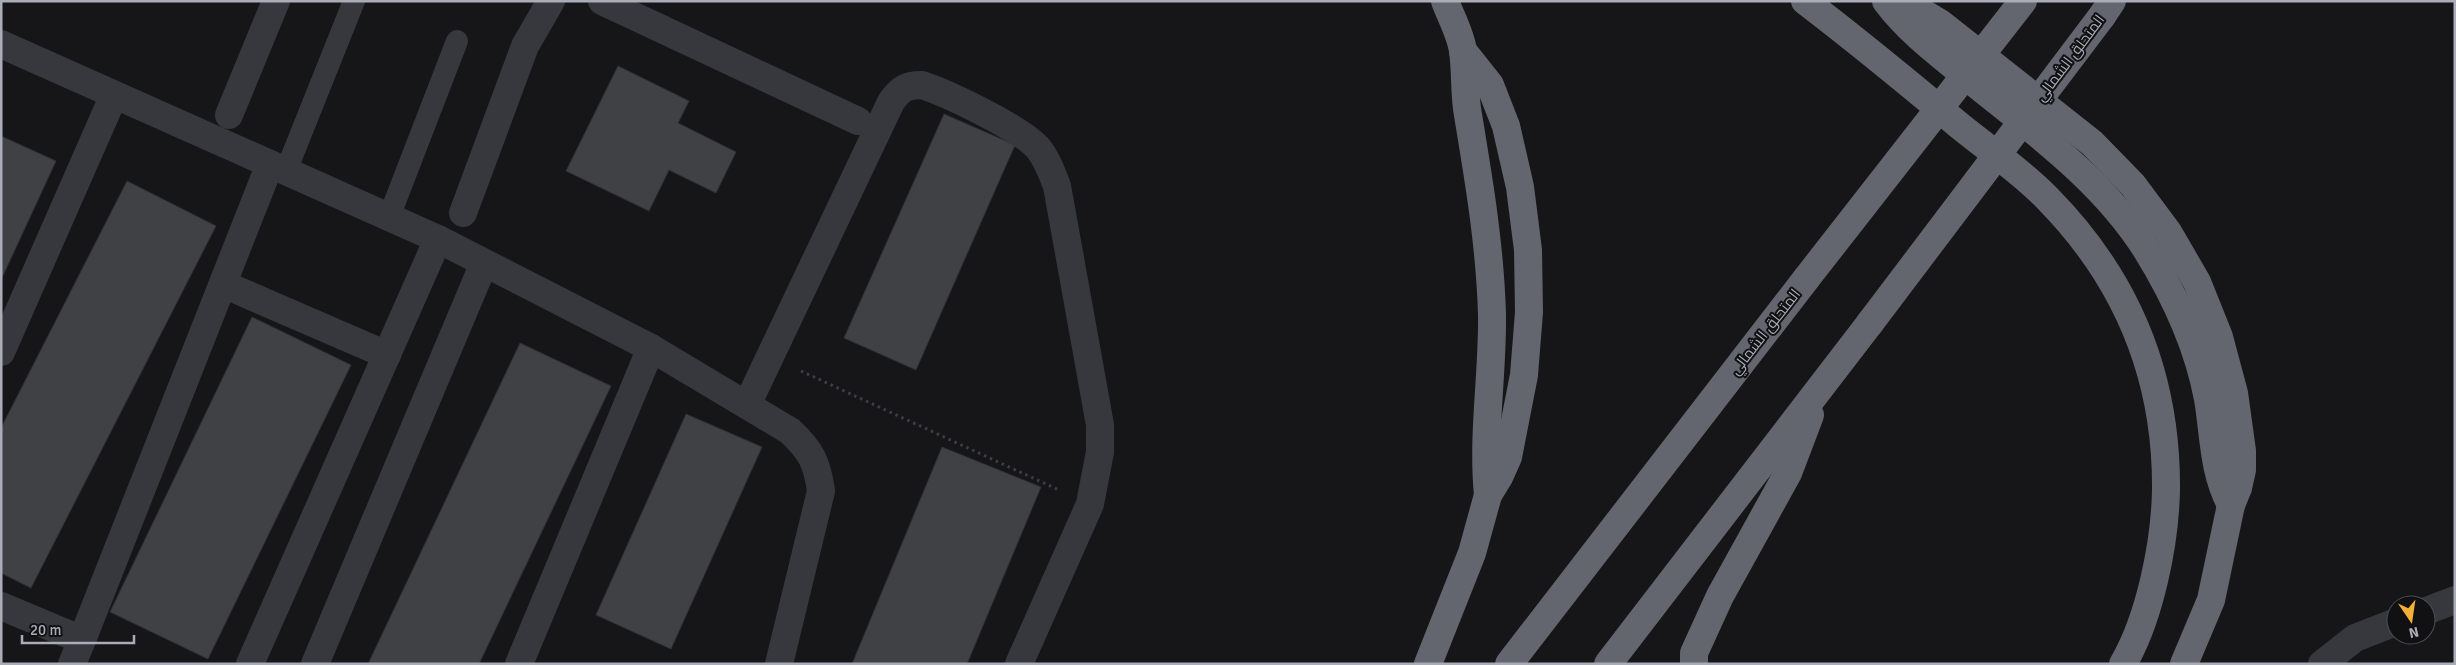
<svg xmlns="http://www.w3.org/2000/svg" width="2456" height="665" viewBox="0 0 2456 665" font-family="Signika,Cairo,sans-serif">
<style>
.building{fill:#404145;stroke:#303034}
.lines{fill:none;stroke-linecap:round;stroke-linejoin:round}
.path{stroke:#3d3f44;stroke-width:3;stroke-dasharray:2.5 4;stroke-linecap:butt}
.lane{stroke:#37383d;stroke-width:22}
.street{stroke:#37383d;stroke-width:28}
.highway{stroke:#63666e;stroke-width:28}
.highway-bridge{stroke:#63666e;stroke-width:28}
.labels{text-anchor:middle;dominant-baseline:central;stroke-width:4;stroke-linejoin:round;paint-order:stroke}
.street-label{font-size:15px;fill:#a8adb8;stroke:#111113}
</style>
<rect width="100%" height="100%" fill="#161618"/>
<g class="building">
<path d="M618,66L689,101L678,123L736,152L716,193L669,170L649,211L566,171Z"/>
<path d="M944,114L1015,145L916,370L844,338Z"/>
<path d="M1,136L56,161L1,280Z"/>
<path d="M127,181L216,226L31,588L1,573V428Z"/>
<path d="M252,317L351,365L208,659L110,612Z"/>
<path d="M520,343L611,386L479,664H368Z"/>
<path d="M686,414L762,447L671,649L596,615Z"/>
<path d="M942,447L1041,487L967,664H852Z"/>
</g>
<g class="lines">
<path class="path" d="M801,371L1059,490"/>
<g class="lane">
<path d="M286,171L354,1"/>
<path d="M389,217L457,41"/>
</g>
<g class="street">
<path d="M602,1L858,121"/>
<path d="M1,44L438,239L651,348L790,431C811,451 817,462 821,491L779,664"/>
<path d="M229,115L276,1"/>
<path d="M463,213L525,46L551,1"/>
<path d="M223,284L387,355"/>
<path d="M1,352L114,95"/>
<path d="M747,405L891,102C900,89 906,85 922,85C949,94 1020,128 1038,148C1047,159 1052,173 1057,186L1100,425V452L1090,504L1019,664"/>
<path d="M1,606L82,640L72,664"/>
<path d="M2426,611L2455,600"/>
<path d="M82,640L270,164"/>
<path d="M250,664L438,239"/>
<path d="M315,664L484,263"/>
<path d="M519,664L651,348"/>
<path d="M2322,664L2355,638L2396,622"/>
</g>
<g class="highway">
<path d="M1445,1C1451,17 1461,35 1463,51C1466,71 1464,94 1468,115C1479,181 1490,246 1492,314C1493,374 1482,435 1488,495"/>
<path d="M1805,1C1856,40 1906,81 1955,122C1985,147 2020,170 2047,198C2127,279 2167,376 2166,490C2165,543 2150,618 2123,664"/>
<path d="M1886,1C1907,29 1934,50 1960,71C2025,125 2100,176 2146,249C2174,294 2198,345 2208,399C2214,435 2213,472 2231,505"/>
<path d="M1903,1L1940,23L2092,143L2133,185L2168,232L2197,282L2219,337L2234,393L2242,451V470L2238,488L2231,505L2211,600L2184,664"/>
<path d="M2102,16L2112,1"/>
<path d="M1428,664L1472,553L1488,495L1499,477L1508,457L1524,375L1529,312L1528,250L1520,187L1506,126L1490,85L1463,51"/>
<path d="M1509,664L1806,279"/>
<path d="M1608,664L1870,323"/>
<path d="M1694,664V653L1720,596L1788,473L1810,415"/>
</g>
<g class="highway-bridge">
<path d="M1806,279L2023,1"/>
<path d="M1870,323L2102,16"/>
</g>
</g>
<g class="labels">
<g class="street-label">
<text transform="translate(2070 58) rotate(-53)">المتحلق الشمالي</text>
<text transform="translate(1765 332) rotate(-52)">المتحلق الشمالي</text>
</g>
</g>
<rect width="2456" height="665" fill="none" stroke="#a8adb8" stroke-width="5"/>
<g transform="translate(2411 620) rotate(167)"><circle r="24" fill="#111113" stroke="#4d4f55"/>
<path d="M0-4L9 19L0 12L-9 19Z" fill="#f2b134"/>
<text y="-8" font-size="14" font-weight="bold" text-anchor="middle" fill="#a8adb8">N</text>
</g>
<path d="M22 635v8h112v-8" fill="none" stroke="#a8adb8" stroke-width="2.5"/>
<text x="30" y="635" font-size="15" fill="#a8adb8" stroke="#111113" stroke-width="4" paint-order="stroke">20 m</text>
</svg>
